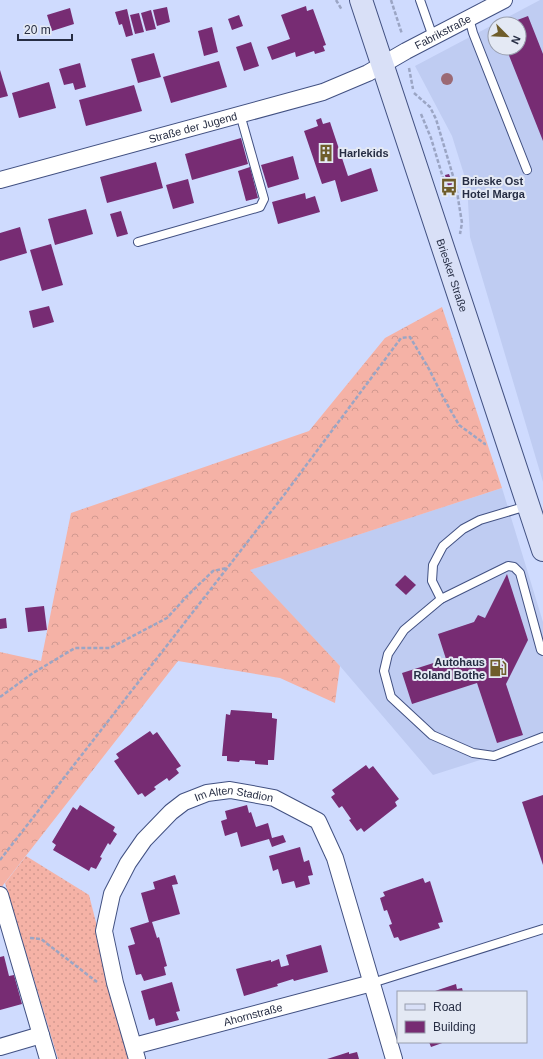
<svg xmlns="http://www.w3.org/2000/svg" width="543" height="1059" viewBox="0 0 543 1059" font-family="Helvetica,sans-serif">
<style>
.built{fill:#bfccf2;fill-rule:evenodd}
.grass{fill:url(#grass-dots)}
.forest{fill:url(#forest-crowns)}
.building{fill:#772c73}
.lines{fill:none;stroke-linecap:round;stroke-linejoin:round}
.lane-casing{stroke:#425182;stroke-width:10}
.street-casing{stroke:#425182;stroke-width:18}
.secondary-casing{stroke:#425182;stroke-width:24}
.path{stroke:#9ba5c4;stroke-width:2.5;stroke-dasharray:4 2;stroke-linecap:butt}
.lane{stroke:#fff;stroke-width:8}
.street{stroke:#fff;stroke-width:16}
.secondary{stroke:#d9e0f7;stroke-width:22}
.tree{fill:#9b6974}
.labels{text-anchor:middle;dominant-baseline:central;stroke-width:4;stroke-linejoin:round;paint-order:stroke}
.street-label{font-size:11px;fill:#262d43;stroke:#e4e9f4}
.poi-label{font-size:11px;font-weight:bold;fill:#262d43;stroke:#e4e9f4;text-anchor:start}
</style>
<defs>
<pattern id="grass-dots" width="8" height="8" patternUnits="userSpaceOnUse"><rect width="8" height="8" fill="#f5b2a6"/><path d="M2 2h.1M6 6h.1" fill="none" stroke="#d29990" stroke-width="1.8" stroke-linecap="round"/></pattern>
<pattern id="forest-crowns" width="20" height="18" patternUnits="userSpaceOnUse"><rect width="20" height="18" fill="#f5b2a6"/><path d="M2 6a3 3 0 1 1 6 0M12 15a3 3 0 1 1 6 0" fill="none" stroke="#d29990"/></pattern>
</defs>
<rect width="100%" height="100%" fill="#cfdbfe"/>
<g class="built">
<path d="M540,0H543V482L470,237L467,184L452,136L415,66ZM495,24H519V48H495Z"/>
<path d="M502,488L543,622V740L433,775L340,666L249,570Z"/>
</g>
<path class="grass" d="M26,856L89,895L131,1059H58L5,883Z"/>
<path class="forest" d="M442,307L502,488L250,570L340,666L335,703L280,678L178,661L0,889V652L41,661L71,513L309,431L385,338Z"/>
<g class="building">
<path d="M306,6L307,11L313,9L326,45L323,46L325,51L315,54L314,51L296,57L295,52L272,60L267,47L290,39L281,15Z"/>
<path d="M167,7L170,22L157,26L153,10Z"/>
<path d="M70,8L74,24L52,31L47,15Z"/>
<path d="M127,9L133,35L126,37L122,24L119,25L115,12Z"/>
<path d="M151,10L156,29L146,31L141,13Z"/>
<path d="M139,13L144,32L135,34L130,15Z"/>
<path d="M239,15L243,26L232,30L228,19Z"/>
<path d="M528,16L543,54V141L506,48H519V24H507Z"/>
<path d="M212,27L218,52L204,56L198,31Z"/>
<path d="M251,42L259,66L244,71L236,47Z"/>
<path d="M154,53L161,77L138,83L131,59Z"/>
<path d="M219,61L227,87L171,103L163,77Z"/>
<path d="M80,63L86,87L75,90L73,83L64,85L59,69Z"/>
<path d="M0,70L8,96L0,98Z"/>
<path d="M49,82L56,108L19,118L12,93Z"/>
<path d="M134,85L142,111L86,126L79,100Z"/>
<path d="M321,118L323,124L330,122L348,176L371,168L378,191L341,202L335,180L322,184L304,131L318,126L316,120Z"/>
<path d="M241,138L248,164L192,180L185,154Z"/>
<path d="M293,156L299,179L268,188L261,165Z"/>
<path d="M156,162L163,188L107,203L100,177Z"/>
<path d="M250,167L258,198L246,201L238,171Z"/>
<path d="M449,174L453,184L448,186L445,175Z"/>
<path d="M188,179L194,203L173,209L166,185Z"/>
<path d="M305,193L306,199L315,196L320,212L278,224L272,202Z"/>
<path d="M86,209L93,234L55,245L48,219Z"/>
<path d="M121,211L128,234L117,237L110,214Z"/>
<path d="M20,227L27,253L0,261V233Z"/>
<path d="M51,244L63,285L42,291L30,250Z"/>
<path d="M49,306L54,322L33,328L29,311Z"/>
<path d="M507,574L528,640L506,684L523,735L497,743L477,683L412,704L402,673L446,659L438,634L474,622L478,615L485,618Z"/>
<path d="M405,575L416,585L406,595L395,585Z"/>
<path d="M44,606L47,630L28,632L25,608Z"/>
<path d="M6,618L7,628L0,629V619Z"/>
<path d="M231,710L272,713V718L277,719L274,760H268V765L255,764V761L240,760L239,762L227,761V756H222L226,714L230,715Z"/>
<path d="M150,731L153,735L157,732L181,766L176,769L179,773L169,781L167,778L154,787L156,789L145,797L142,793L138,795L114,761L119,758L116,754Z"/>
<path d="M366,765L369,769L373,766L399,799L395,802L397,806L364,832L361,828L357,831L349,820L351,819L342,806L339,808L331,797L335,794L332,790Z"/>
<path d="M543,795V865L522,802Z"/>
<path d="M80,805L115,827L113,831L117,834L110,845L108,843L100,857L102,858L96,869L91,867L89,871L53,850L56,845L52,842L73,807L77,810Z"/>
<path d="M247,805L249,813L251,812L256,827L268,823L272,838L283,835L286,842L272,847L269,839L241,847L237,832L225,836L221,821L227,819L225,811Z"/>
<path d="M300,847L304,862L309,860L313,875L308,876L310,884L296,888L294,881L282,884L278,869L273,871L269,856Z"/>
<path d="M175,875L178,884L172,885L180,914L152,922L157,938L159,937L167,966L164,967L166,975L144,981L141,974L136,975L128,946L135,944L130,928L149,922L141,893L155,889L153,882Z"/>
<path d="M423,878L425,883L430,881L443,922L438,923L440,928L400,941L398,937L394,938L389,925L392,924L387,910L384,911L380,898L385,896L383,892Z"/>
<path d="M321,945L328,972L294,981L293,979L277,984L278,986L244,996L236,969L271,960V962L279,959L281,967L289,965L286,955Z"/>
<path d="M4,956L9,976L14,975L22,1004L0,1010V957Z"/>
<path d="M172,982L180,1011L176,1012L179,1020L156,1026L154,1018L149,1020L141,991Z"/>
<path d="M456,984L457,989L462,988L463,992H432Z"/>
<path d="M429,1042H445L431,1047Z"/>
<path d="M349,1052V1054L357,1052L359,1059H327Z"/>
</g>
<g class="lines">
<g class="lane-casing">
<g id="lane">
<path d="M420,0L433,37"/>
<path d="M469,18L473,33L527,170"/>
<path d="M138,242L260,207L264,199L240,114"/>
<path d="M441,599L432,581L433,565L443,546L463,529L480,520L527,506"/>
<path d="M543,651L541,650L520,573L514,567L508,566L441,599L404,630L388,654L384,671L391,697L432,735L473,753L494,756L543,737"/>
<path d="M372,983L543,929"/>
</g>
</g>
<g class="street-casing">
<g id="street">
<path id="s1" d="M0,180L323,92L368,73L406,51L504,0"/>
<path d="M0,895L48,1059"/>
<path id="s2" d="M134,1046L372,983"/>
<path d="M0,1047L41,1035"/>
<path id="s3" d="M137,1059L115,983L104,931L112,894L128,863L144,840L171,812L184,802L207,793L230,790L274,798L318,821L335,858L394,1059"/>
</g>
</g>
<g class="secondary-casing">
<g id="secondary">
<path id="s4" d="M361,0L543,550"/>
</g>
</g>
<g class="path">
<path d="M336,0L342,10"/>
<path d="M391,0L402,34"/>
<path d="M409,68L413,89"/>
<path d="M414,93L430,107L436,119L456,186L462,223L460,234"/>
<path d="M421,114L431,138L443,178"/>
<path d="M0,697L33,673L75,648H110L167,618L189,594L213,571L227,568"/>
<path d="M0,860L284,495L401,338L410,337L429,369L443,397L459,425L485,444H486"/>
<path d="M30,938L41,939L97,982"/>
</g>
<use href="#lane" class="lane"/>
<use href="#street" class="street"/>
<use href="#secondary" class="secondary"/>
</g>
<circle class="tree" cx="447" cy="79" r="6"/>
<defs>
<g id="building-bare" transform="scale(1.38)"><path d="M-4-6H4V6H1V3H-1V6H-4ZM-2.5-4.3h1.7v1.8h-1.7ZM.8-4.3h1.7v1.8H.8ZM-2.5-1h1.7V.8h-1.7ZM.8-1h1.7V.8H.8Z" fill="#6f5d2b" stroke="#e4e9f4" stroke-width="2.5" paint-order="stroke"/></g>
<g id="bus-bare" transform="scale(1.38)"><path d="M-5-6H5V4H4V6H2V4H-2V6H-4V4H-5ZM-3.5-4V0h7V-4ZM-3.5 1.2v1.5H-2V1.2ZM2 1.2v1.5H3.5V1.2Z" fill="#6f5d2b" stroke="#e4e9f4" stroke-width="2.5" paint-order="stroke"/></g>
<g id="fuel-bare" transform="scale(1.38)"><path d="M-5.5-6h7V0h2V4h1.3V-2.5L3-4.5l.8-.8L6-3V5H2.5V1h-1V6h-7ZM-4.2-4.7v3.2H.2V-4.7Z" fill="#6f5d2b" stroke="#e4e9f4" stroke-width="2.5" paint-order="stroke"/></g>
</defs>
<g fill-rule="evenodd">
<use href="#building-bare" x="326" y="153"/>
<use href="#bus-bare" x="449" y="187"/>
<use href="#fuel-bare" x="498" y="668"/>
</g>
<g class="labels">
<g class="street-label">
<text stroke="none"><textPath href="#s1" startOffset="469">Fabrikstraße</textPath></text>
<text stroke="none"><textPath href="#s1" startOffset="200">Straße der Jugend</textPath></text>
<text stroke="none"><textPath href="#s4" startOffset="290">Briesker Straße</textPath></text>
<text stroke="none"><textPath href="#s3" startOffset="340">Im Alten Stadion</textPath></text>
<text stroke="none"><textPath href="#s2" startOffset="123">Ahornstraße</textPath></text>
</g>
<g class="poi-label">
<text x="339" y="153">Harlekids</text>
<text x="462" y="181">Brieske Ost<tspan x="462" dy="13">Hotel Marga</tspan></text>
<text x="485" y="662" text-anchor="end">Autohaus<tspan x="485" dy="13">Roland Bothe</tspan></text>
</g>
</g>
<rect x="397" y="991" width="130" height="52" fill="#e4e9f4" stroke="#989ead"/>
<rect x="405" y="1004" width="20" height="6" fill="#d9e0f7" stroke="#989ead"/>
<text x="433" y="1011" font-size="12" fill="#262d43">Road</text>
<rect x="405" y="1021" width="20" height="12" fill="#772c73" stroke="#989ead"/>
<text x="433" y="1031" font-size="12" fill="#262d43">Building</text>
<g transform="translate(507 36) rotate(114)"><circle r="19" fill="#e4e9f4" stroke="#989ead"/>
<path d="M0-3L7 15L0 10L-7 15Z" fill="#6f5d2b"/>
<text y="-6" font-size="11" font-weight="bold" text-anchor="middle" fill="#262d43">N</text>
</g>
<path d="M18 34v6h54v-6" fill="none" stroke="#262d43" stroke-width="2"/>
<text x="24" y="34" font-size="12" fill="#262d43" stroke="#e4e9f4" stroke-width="3" paint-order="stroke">20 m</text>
</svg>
